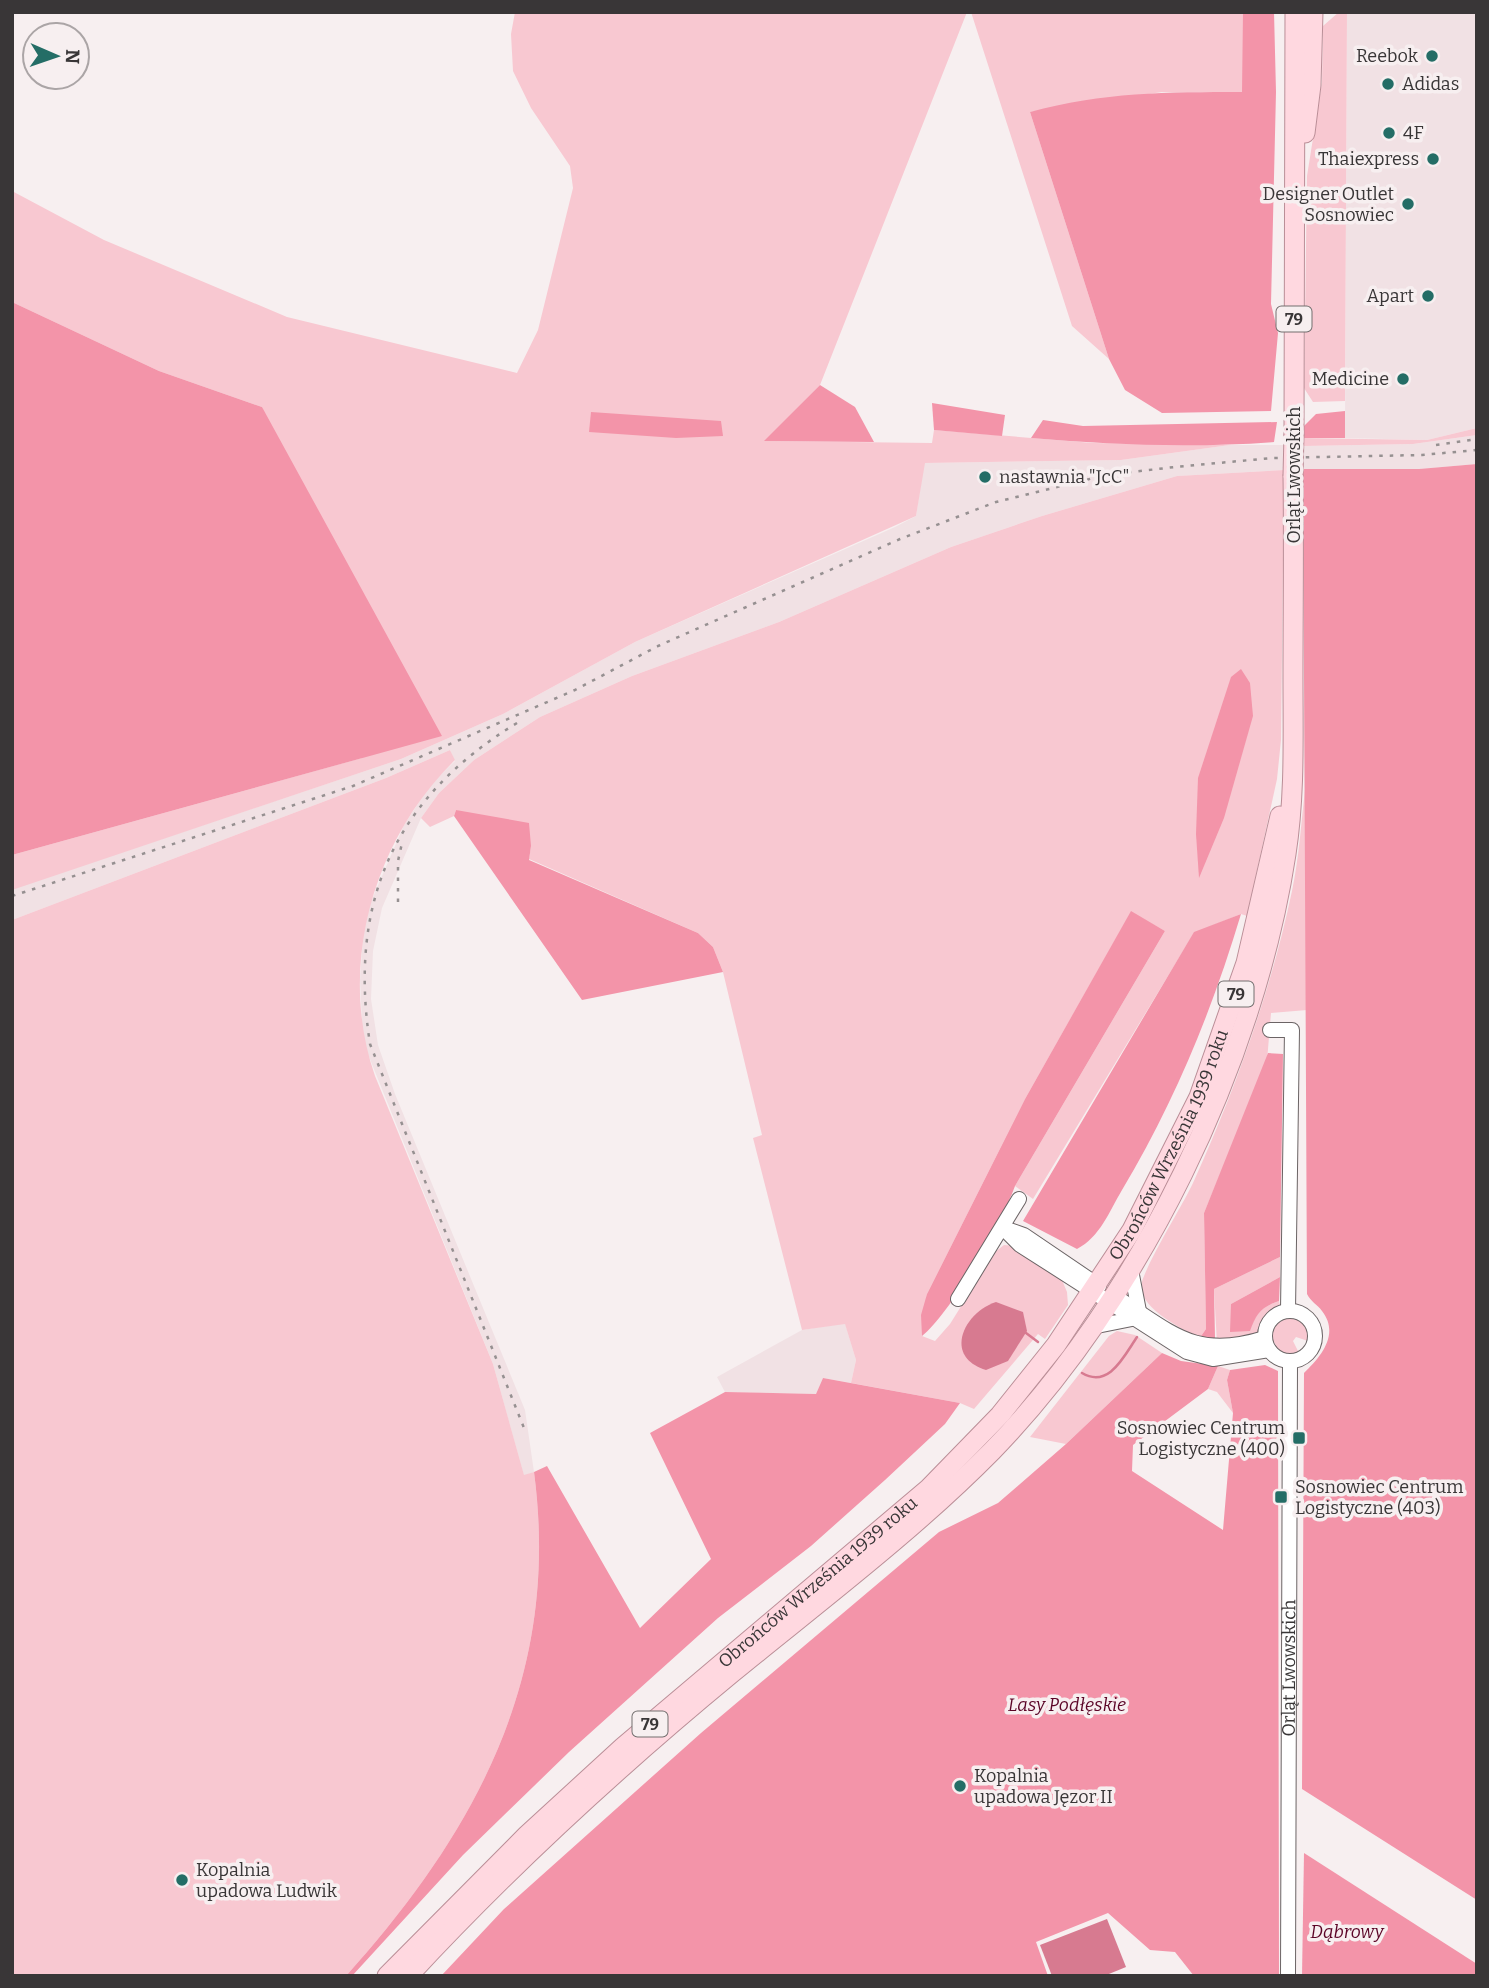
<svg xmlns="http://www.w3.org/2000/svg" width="1489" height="1988" viewBox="0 0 1489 1988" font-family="Bitter,serif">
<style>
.built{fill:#f1e1e4}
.green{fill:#f8c8d1}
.forest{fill:#f394a9}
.water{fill:#d77a90}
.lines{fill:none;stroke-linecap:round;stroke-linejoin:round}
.stream{stroke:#d77a90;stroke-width:2.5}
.minor-casing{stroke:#6b6465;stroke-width:16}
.major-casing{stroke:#ba8e97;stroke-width:21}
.minor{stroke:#fff;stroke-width:14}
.major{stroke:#ffd8e0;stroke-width:19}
.rail{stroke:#969091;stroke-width:2.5;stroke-dasharray:3.5 7;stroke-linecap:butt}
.major-bridge-casing{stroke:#ba8e97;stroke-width:21;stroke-linecap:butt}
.major-bridge{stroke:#ffd8e0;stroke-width:19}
.poi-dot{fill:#246d66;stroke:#f7eff0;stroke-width:2.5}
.labels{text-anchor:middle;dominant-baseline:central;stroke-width:7;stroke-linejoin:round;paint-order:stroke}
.shield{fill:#f7eff0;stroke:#726e6e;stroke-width:2}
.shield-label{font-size:16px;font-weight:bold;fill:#393637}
.poi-label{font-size:18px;fill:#393637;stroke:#f7eff0;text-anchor:end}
.street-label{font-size:18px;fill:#393637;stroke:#f7eff0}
.park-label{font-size:18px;font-style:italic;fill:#5b0426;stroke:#f7eff0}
</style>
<rect width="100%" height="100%" fill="#f7eff0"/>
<g class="built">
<path d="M1347,12H1477V428L1427,440L1345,438Z"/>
<path d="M1477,435V464L1419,469H1303L1304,446L1413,444Z"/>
<path d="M1230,445H1284V470L1177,476L1042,516L951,547L779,622L632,676L540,717L474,760L439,793L421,818L382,908L373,951L371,999L378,1045L395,1094L525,1410L534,1472L524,1476L493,1364L363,1042L360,980L363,935L370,904L404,825L431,784L455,761L450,750L386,778L12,920V889L401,759L503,714L635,642L895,527L916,516L924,463L1121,460Z"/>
<path d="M845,1323L856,1360L851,1383L823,1378L816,1394L725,1392L717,1377L802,1330Z"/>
</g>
<g class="green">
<path d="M515,12H967L820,385L765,441L932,443L934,430L1093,443L1230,445L1121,460L925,463L916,516L635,642L503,714L401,759L12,890V855L362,758L262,407L159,371L12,302V191L104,240L287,317L517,373L538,330L573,188L570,166L531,108L513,71L511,34Z"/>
<path d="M971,12H1243V92H1162L1030,112L1109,359L1072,326Z"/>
<path d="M1339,12H1347L1345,401L1313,402L1304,388L1307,176L1322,82L1323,26Z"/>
<path d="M1477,428V435L1413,444L1304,446L1303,438L1427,440Z"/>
<path d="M1284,470L1281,740L1277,779L1247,916L1241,914L1194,933L1033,1199L1015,1186L1165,931L1131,912L1025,1099L927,1294L922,1336L935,1341L950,1324L995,1252L1004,1245L1015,1246L1062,1280L1067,1292L1068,1305L1045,1339L1038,1334L974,1409L960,1403L851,1383L856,1360L845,1324L802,1330L753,1138L762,1135L723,972L713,947L698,933L529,859L531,846L456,810L454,816L430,827L421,818L439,793L474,760L540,717L632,676L779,622L951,547L1042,516L1177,476Z"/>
<path d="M450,750L455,760C373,840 337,967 375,1076L493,1364L524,1475L534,1472C561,1675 477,1830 346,1976H12V920L386,778Z"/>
<path d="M1305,790L1307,1010L1271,1013L1267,1061L1204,1213L1206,1329L1199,1339C1181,1327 1143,1311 1141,1287C1141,1272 1184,1203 1193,1183C1235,1090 1271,991 1292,891C1299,858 1301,824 1305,790Z"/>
<path d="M1280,1257V1277L1231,1304L1249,1331C1256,1314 1261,1307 1279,1301L1280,1306C1269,1314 1267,1320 1259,1330C1251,1341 1229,1341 1217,1344L1214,1289Z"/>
<path d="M1287,1318L1299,1320L1307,1329L1308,1341L1296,1337L1293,1341L1299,1353L1291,1355L1279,1352L1271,1336L1276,1324Z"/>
<path d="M1117,1331L1135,1335L1162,1353L1066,1444L1030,1437L1109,1336Z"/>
<path d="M1218,1366L1230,1370L1227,1380L1233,1413L1217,1392L1208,1389Z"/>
</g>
<g class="forest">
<path d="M1243,12H1274L1276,92L1271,304L1278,333L1271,411L1162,413L1125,390L1109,359L1030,112C1103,92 1167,92 1242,92Z"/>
<path d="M12,302L159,371L262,407L442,736L12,855Z"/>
<path d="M820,385L855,407L874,442L764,441Z"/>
<path d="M932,403L1005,415L1002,436L934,430Z"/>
<path d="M1345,411V438H1303L1304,426L1316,414Z"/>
<path d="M591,412L721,421L723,436L676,438L589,432Z"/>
<path d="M1043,420L1083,426L1277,422L1274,442C1193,448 1112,445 1031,438Z"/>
<path d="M1477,464V1900L1302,1789L1304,1373C1321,1357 1340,1334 1322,1311C1317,1304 1311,1302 1307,1294L1303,469H1419Z"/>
<path d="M1241,669L1250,683L1253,716L1224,818L1199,878L1196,834L1198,778L1231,677Z"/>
<path d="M456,810L529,823L531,846L529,860L698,933L713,947L723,972L582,1000L454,816Z"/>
<path d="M1131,911L1165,931L1015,1186C1002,1222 951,1313 922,1336L921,1315L927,1294L1025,1099Z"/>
<path d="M1241,914C1212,1011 1174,1103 1122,1190C1109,1212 1100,1237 1077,1249L1023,1221L1194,932Z"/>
<path d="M1268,1053L1283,1054L1280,1257L1214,1289L1215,1338L1199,1339L1206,1329L1204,1213Z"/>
<path d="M1280,1277L1279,1301C1261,1307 1256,1314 1250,1331L1230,1332L1231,1304Z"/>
<path d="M1162,1353L1181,1361L1218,1366L1208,1389L1133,1445L1132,1471L1223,1530L1233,1413L1227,1380L1230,1370L1265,1365L1278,1371L1279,1976H1194L1175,1952L1150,1950L1108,1913L1036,1942L1048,1976H441L504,1909L701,1733L939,1532L998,1503L1066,1444Z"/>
<path d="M823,1378L960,1403L945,1424L885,1480L811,1546L718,1618L569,1752L463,1855L352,1976H346C477,1830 561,1675 534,1472L547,1466L640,1628L711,1559L650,1433L725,1392L816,1394Z"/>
<path d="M1304,1853L1477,1964V1976H1302Z"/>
</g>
<g class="water">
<path d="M996,1302L1023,1312L1027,1331L1008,1361L986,1370C943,1357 963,1313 996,1302Z"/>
<path d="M1107,1919L1126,1967L1104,1976H1052L1040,1945Z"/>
</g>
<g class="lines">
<g class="stream">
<path d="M1026,1333L1038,1342"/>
<path d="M1082,1373C1109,1389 1124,1356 1137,1337"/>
</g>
<g class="minor-casing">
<g id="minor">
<path d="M1270,1030H1292L1288,1311"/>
<path d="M1003,1228L1020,1245L1187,1352L1213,1359L1269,1350"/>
<path d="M1007,1229L1024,1235L1099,1286"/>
<path d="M1131,1270L1139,1311"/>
<path d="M1116,1297C1173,1333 1195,1360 1265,1338"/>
<path d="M958,1299L1019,1199"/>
<circle cx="1290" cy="1336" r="25"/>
<path d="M1092,1327L1132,1319"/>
<path id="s1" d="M1288,1976L1290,1361"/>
</g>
</g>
<g class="major-casing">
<g id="major">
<path d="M1305,133L1311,85L1313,12"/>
<path d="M1294,434L1295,12"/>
<path id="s2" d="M387,1976L527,1835L623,1747L928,1489L1000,1415L1056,1345L1132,1230L1199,1097L1246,963L1280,816"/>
<path d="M408,1976C508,1868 618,1767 732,1673C820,1601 912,1532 992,1451C1140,1299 1254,1064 1286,854C1295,796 1293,738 1293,679C1293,611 1294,543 1293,476"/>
</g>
</g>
<use href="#minor" class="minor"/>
<use href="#major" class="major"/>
<g class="rail">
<path d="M1436,445L1477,439"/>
<path d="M517,723C394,798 348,902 370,1044L526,1433"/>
<path d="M12,896L353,786L575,690L658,646L900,539L996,502L1106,475L1175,467L1272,458L1422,455L1477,450"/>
<path d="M398,902V861L402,843"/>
</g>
<g class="major-bridge-casing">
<path id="major-bridge" d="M1293,476L1294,434"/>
</g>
<use href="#major-bridge" class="major-bridge"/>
</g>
<g class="poi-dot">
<circle cx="1432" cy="56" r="7"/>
<circle cx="1388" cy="84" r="7"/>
<circle cx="1389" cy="133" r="7"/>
<circle cx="1433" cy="159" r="7"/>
<circle cx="1408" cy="204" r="7"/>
<circle cx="1428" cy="296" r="7"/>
<circle cx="1403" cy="379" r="7"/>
<circle cx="985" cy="477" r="7"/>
<rect x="1292" y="1431" width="14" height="14" rx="3.5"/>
<rect x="1274" y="1490" width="14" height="14" rx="3.5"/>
<circle cx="960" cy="1786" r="7"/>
<circle cx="182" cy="1880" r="7"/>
</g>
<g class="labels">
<g class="shield">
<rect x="1276.5" y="306.5" width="35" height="25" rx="5"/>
<rect x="1218.5" y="981.5" width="35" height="25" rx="5"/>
<rect x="632.5" y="1711.5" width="35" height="25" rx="5"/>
</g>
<g class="shield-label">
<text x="1294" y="319">79</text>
<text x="1236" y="994">79</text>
<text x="650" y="1724">79</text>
</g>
<g class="poi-label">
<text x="1418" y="56">Reebok</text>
<text x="1402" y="84" text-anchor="start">Adidas</text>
<text x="1403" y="133" text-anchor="start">4F</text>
<text x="1419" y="159">Thaiexpress</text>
<text x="1394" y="194">Designer Outlet<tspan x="1394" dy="21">Sosnowiec</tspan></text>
<text x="1414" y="296">Apart</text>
<text x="1389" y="379">Medicine</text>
<text x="999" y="477" text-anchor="start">nastawnia "JcC"</text>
<text x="1285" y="1428">Sosnowiec Centrum<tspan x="1285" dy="21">Logistyczne (400)</tspan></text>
<text x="1295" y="1487" text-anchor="start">Sosnowiec Centrum<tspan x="1295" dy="21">Logistyczne (403)</tspan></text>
<text x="974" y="1776" text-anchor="start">Kopalnia<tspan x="974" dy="21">upadowa Jęzor II</tspan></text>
<text x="196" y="1870" text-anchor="start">Kopalnia<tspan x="196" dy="21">upadowa Ludwik</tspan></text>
</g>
<g class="street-label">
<text transform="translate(1294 475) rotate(-90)">Orląt Lwowskich</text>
<text stroke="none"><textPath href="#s2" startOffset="1152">Obrońców Września 1939 roku</textPath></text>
<text stroke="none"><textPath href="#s2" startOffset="584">Obrońców Września 1939 roku</textPath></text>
<text stroke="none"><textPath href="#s1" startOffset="308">Orląt Lwowskich</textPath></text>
</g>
<g class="park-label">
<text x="1067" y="1705">Lasy Podłęskie</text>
<text x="1347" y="1932">Dąbrowy</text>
</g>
</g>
<rect width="1489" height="1988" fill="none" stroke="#393637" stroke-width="28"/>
<g transform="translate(56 56) rotate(92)"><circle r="33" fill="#f7eff0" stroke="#aba5a6" stroke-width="2"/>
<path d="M0-5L12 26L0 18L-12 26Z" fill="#246d66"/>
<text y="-10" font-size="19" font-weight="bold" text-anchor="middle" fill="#393637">N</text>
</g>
</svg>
